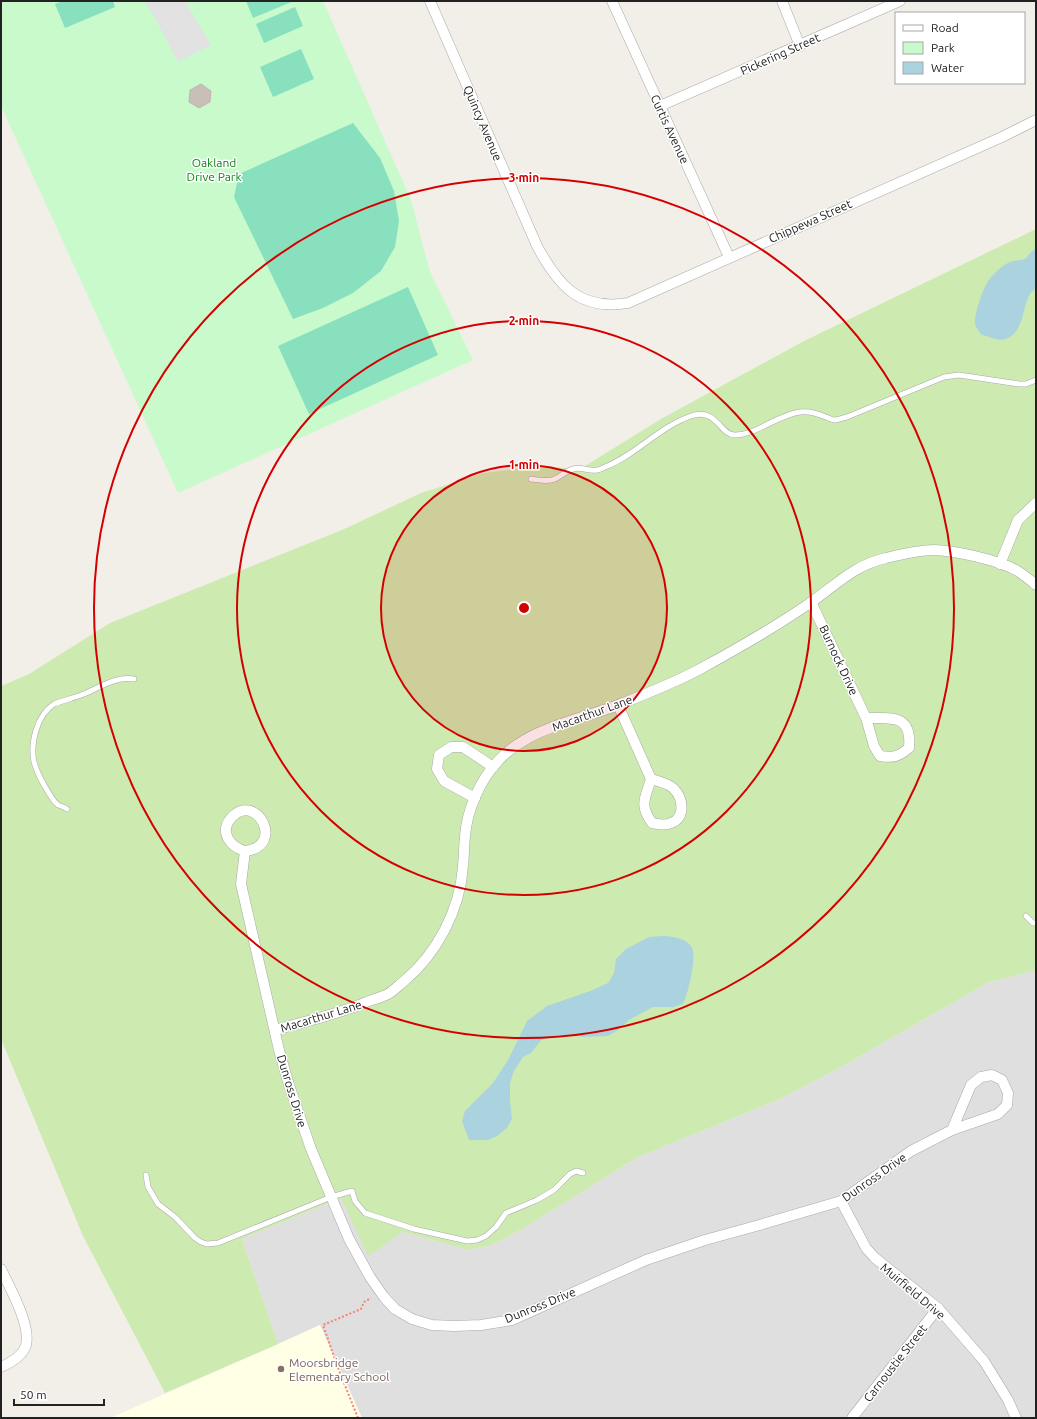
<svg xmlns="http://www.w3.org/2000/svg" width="1037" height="1419" viewBox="0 0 1037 1419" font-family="Ubuntu,sans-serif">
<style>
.residential{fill:#e0dfdf}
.education{fill:#ffffe5}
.grass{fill:#cdebb0}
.park{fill:#c8facc}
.pitch{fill:#88e0be}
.parking{fill:#e2e2e2}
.water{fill:#aad3df}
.building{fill:#c7bfb8;stroke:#c4b6ab}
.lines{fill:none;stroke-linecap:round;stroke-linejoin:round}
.service-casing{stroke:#a9a9a9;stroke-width:6}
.minor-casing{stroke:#a9a9a9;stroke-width:11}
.path{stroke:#fa8072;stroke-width:2;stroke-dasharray:2 2;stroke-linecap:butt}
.service{stroke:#fff;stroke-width:5}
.minor{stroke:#fff;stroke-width:10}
.ring{fill:none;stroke:#d40000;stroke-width:2}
.education-dot{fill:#8d6e63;stroke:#fff;stroke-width:1.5}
.labels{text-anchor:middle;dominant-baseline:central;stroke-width:3;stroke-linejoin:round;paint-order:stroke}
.street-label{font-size:12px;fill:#222;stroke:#fff}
.park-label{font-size:12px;fill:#0c8416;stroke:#fff}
.education-label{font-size:12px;fill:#785e54;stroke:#fff;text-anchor:start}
.centre{fill:#d40000;stroke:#fff;stroke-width:2}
.ring-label{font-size:12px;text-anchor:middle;font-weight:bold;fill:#d40000;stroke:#fff;stroke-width:3;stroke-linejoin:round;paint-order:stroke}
</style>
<rect width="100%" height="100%" fill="#f2efe9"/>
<path class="residential" d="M1036,970V1418H362L320,1325L278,1344L242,1239L341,1198L403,1232L468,1250L492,1245L524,1228L638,1157L780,1099L843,1066L987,983Z"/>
<path class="education" d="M320,1325L362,1418H110L278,1344Z"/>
<path class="grass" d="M1036,229V970L987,983L843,1066L780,1099L638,1157L524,1228L492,1245L468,1250L403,1232L368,1256L341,1198L242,1239L278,1344L165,1393L83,1236L1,1039V686L29,674L110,623L342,530L421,493L484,473L538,466L580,469L661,419L804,341Z"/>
<path class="park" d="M1,1H323L411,200L430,272L473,360L178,493L1,106Z"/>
<g class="pitch">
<path d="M63,1H113L115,7L65,28L55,4Z"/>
<path d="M246,1H294L253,18Z"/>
<path d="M295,7L303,26L264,43L256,24Z"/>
<path d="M301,49L314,79L273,97L260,67Z"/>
<path d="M353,123L380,158L394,191L399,221L395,247L381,271L353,293L323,308L293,319L234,197L239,174Z"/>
<path d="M408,287L438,355L309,414L278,346Z"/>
</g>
<path class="parking" d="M144,1H185L211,45L178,62L154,16Z"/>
<g class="water">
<path d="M1036,249C1036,256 1037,283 1036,287C1035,290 1031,292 1030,294C1022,308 1024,330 1008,338C999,343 990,336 982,335C979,332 976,328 975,324C974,314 982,292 987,283C991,276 1002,265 1010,262C1014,260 1020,261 1025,259C1029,256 1030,251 1036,249Z"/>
<path d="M662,936C671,936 685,938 691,946C698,954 688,995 683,1004L673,1007H653L629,1020L618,1030L608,1036L583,1037L569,1035L542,1039L531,1053L523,1057L514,1071L510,1083V1100L512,1119L507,1128L497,1136L488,1140H469L462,1121L465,1111L493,1083L508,1060L527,1021L547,1006L593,990L608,983L614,973L616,959L626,949L649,937Z"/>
</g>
<path class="building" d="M201,84L211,91L210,102L199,108L189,102L190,90Z"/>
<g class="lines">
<g class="service-casing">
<g id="service">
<path d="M531,479C538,480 548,482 555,479C561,476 566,471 573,469C581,466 589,472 597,470C600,470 603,468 605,467C636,455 659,427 691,416C716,407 721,436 735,435C756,435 777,415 800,412C810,411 818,414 826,417C829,418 832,420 835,420C838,420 843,418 847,417L944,377L959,375L1019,384H1026L1036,380"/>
<path d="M67,809C64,807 61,806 58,805C54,802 50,795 47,790C42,782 37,772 34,762C30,743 37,715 54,704C64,700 74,698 84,694C101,687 115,676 134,679"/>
<path d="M1026,916L1033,923H1036"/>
<path d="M146,1175L148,1187L158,1204L175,1217L195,1238L201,1242L207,1244L218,1243L331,1197L352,1191L355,1201L365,1213L414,1229L467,1241L477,1240L486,1236L496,1227L506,1213L537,1200L554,1190L570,1174L576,1171L583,1173"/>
</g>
</g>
<g class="minor-casing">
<g id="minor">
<path d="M430,1L537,246C558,285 579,311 628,303L1002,137L1036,120"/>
<path d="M612,1L729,257"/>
<path d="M782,1L800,46"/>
<path d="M660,106L900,1"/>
<path d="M1000,564L1018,520L1036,503"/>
<path d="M811,602L866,718L874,746L880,756C893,758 898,757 909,748C912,714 892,718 866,718"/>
<path d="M618,705L651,779C645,799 639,804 652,823C658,824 665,826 671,823C686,818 683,798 674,789C670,784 658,781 651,779"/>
<path d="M475,798L444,781L437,769L439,755L451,747H463L493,767"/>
<path d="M245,851C287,846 255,790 231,818C219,832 230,847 245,851L241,884L279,1050L289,1085L311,1149L349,1239L370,1277L384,1297L395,1309L412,1319L432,1325L454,1326L481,1325L512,1320L646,1260L705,1240L763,1224L841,1201L911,1151L952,1130L998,1114L1007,1105L1008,1093L1002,1080L992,1075L981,1077L971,1085L952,1130"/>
<path d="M275,1030C307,1021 339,1014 369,1001C375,999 382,997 388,994C393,991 398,986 403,982C437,954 460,910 463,866C464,856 464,846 465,836C467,810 480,780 498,761C528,728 579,720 618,705C646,694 674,683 700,669C737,649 775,627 810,603C836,585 854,565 886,558C902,554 919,550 935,550C957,551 997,560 1016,570C1023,574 1030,580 1036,585"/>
<path d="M841,1201L866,1248L875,1258L938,1308L984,1361L1008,1400L1016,1418"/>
<path d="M1,1269C10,1288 31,1325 26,1345C23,1356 10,1363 1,1367"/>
<path d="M852,1418L938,1308"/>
</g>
</g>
<path class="path" d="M358,1418L338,1368L323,1325L361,1309L364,1302L371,1298"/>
<use href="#service" class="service"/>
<use href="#minor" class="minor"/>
</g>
<circle cx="524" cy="608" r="143" fill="#d40000" fill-opacity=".12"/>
<g class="ring">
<circle cx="524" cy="608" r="143"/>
<circle cx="524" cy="608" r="287"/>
<circle cx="524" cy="608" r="430"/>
</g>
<circle class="education-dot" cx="281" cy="1369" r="4"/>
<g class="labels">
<g class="street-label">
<text transform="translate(780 54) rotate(-24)">Pickering Street</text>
<text transform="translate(483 123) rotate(67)">Quincy Avenue</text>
<text transform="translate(670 129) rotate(65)">Curtis Avenue</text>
<text transform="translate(810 221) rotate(-24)">Chippewa Street</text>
<text transform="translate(839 660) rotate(65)">Burnock Drive</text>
<text transform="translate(592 713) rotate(-20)">Macarthur Lane</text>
<text transform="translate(321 1016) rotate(-17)">Macarthur Lane</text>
<text transform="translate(292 1091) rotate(73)">Dunross Drive</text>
<text transform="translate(874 1177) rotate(-35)">Dunross Drive</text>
<text transform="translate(913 1291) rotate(40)">Muirfield Drive</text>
<text transform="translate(540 1305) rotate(-22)">Dunross Drive</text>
<text transform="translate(895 1363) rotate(-52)">Carnoustie Street</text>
</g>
<g class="park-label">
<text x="214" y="162">Oakland<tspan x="214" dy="14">Drive Park</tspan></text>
</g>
<g class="education-label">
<text x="289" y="1362">Moorsbridge<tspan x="289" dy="14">Elementary School</tspan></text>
</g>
</g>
<circle cx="524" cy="608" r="6" class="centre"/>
<g class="ring-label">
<text x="524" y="182">3 min</text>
<text x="524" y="325">2 min</text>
<text x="524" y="469">1 min</text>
</g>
<rect width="1037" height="1419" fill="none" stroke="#222222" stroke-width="4"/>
<rect x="895" y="12" width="130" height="72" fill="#ffffff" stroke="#a7a7a7"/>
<rect x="903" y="25" width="20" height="6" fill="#ffffff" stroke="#a7a7a7"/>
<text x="931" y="32" font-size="12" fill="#222222">Road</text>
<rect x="903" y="42" width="20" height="12" fill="#c8facc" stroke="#a7a7a7"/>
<text x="931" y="52" font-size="12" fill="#222222">Park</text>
<rect x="903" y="62" width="20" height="12" fill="#aad3df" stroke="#a7a7a7"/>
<text x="931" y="72" font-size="12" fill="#222222">Water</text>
<path d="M14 1399v6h90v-6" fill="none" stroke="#222222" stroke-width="2"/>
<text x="20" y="1399" font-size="12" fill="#222222" stroke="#ffffff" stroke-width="3" paint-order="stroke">50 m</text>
</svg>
